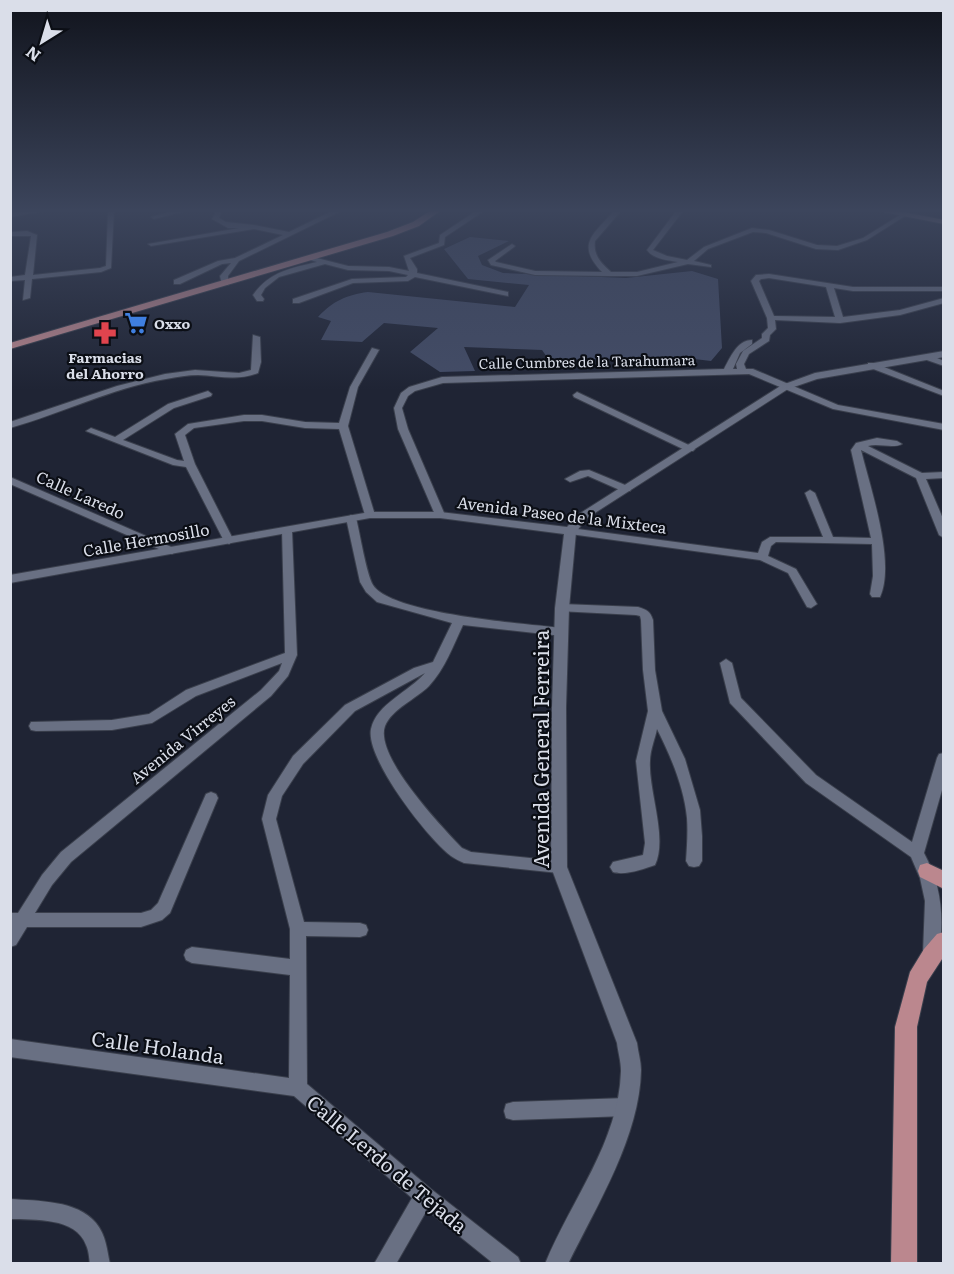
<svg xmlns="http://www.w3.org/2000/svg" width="954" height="1274" viewBox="0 0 954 1274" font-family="Literata,serif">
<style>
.green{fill:#434c66}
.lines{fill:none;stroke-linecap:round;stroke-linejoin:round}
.minor-casing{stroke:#3a3f4c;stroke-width:2}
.tertiary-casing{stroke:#3a3f4c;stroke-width:2}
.secondary-casing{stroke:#3a3f4c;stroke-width:2}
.primary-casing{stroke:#3a3f4c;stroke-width:2}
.minor{fill:#697083;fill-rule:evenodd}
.tertiary{fill:#697083;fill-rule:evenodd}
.secondary{fill:#927c88;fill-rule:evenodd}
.primary{fill:#bb878e;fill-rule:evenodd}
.labels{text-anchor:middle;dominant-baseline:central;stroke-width:4.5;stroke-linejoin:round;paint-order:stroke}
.far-poi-label{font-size:14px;font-weight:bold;fill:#dadee9;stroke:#0b0e15;text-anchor:start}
.far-street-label{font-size:14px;fill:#dadee9;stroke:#0b0e15}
.street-label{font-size:16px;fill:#dadee9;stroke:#0b0e15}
.near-street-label{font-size:20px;fill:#dadee9;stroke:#0b0e15}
</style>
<rect width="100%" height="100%" fill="#1f2434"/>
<path class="green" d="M470,237L509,241L478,256L482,265L503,273L626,278L692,271L718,279L722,348L711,361L686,358L549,360L542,350L464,347L475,371L440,372L410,352L438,328L384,323L362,342L321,340L331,321L318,317C333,301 346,295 368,292L515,307L529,285L468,279L444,249Z"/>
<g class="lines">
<g class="minor-casing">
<g id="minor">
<path d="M23,211H45L10,217V213Z"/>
<path d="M108,211H114L111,268L101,272L32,279L30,298L23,300L25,280L10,281V277L25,275L31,236H10V232L27,231L37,235L33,275L100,268L106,266Z"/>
<path d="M172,211H186L154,219L151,217Z"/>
<path d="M216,211H222L219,218L226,222L254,225L289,232L332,211H341L239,261L228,276V285H222L220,276L231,263L222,264L180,284H174V280L218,261L235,258L283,235L254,229L151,246L148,244L239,228H228L212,219Z"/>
<path d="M476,211H484L445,237L444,245L410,258L417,269V273L508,292V296L415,277L408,281L353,283L299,303H293V299L352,279L406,277L408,275L389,271L348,270L325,264L279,277L265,288L261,295L264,299L263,301H257L253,295C269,272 291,268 317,262L307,259L306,258L309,256L348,266L389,267L409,271L404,256L439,243L440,235Z"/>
<path d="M614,211H621L595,241C593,255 601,263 611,272H637L678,262C667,260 653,259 647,250L676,211H683L653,250L667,256L687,260L704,247L752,228L769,230L817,245L837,246L863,238L900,215L905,216L867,240L838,250L816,249L766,233L753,232L708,249L694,261L711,265V267L688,264L637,276H609L535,275L491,265L488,260L512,244L515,246L514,247L495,261L496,262L535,271L602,272C575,244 594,234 614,211Z"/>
<path d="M769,274L853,287H944V291H853L834,288L843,317L900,310L944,298V303L900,315L840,323L775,320L776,329L770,335L769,341L749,354L744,364L746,369H753L838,405L944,424V430L833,409L749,374L443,383L415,391L408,396L402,408L408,429L445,515L440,518L436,517L398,429L394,408L401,393L409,387L442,377L724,369C730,358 737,340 752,340V344L740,353L733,369H737L736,364L743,351L762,338V334L768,328L767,318L751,281L756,275ZM769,278L826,287L835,317L774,316L759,281L761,279Z"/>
<path d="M253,335L260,337L261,362L258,373C238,381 219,376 198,375C188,375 177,377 166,379C112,388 63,413 10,428V422L117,386L165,374L195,370L239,373L251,370Z"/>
<path d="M372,348L379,350L358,387L348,426L375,515L374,517L370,518L365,515L339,429L305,428L262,421H244L194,428L185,435L195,464L234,541L229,544L224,541L186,467L173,465L86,431L91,428L115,437L168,404L208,391L212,394L211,396L174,408L123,440L177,460L184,461L175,434L188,424L244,415H262L305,422L339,423L350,387Z"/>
<path d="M924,355H930L944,361V366L924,359Z"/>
<path d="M868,363H874L944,391V396L868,367Z"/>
<path d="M577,392L693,447L695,449L693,451H687L574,397L573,395Z"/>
<path d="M877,438L897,441L902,444C893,449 879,443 868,446L922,473L944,472V478L926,479L944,521V538L939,535L916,478L861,450C870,487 896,562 880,597H872L870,594L873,576L872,544L776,542L771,546L768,556L796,569L817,604L811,608L807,607L788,573L760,560L570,534L565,531L570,528L758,553L762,542L770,537H823L805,493L810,490L815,493L833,537L871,538L851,450L856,443Z"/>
<path d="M589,470L630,487L631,489L630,491H622L588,476L570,482L565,479L580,471Z"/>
<path d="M10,477L176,549L177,551L172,554L168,553L10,484Z"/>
<path d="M351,515L356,518C360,533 366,573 373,585C391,614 526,624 562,628L568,632L562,636L463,625C453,646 445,669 429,686C416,699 392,709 385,726C374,756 442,827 462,848L471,852L559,861L564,862L567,867L564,872L559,873L464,863C460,861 455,859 451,856C428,839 365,758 371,729C376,704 410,691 425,673L355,711L303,764L282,796L276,819L304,922L360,923L366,925L368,930L366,935L360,937L306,936L307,1084L431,1189L518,1257L521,1264H494L427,1210L396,1264H374L412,1198L294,1096L10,1057V1039L289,1078L290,975L192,963L186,960L184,955L186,950L192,947L290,959V929L262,819L268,795L293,756L345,705L414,668L433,662L452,623L377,602L366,592L360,582L346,518Z"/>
<path d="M287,527L292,530L297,655L288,676L271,696L71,862L52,885L35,913H141L151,910L158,903L206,794L211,792L216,794L218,798L170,913L162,920L141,927H27L16,945L10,947V913H18L42,875L61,852L261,690L279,671L282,663L196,696L152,723L112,730L36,731L31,730L29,726L31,722L112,720L149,714L186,690L285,653L282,530Z"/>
<path d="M562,604L638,607C647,610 650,611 653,620L655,670L662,711L685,759L700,810L702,836V861L699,866L694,867L689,866L686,861C687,847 688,832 687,818C684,787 671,757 657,729C655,739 650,750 650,761C648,790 668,838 655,865C644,869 624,876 613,872L610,867L613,862L643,855L645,843L636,761L648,711L643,670L641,620L640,616L636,615L558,611L556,608L558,605Z"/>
<path d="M726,659L732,663L741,698L816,775L912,842L937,758L939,754L944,753V783L924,853C938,879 943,905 941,935C940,943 940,951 937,958L931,961L925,958L923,953L925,901L920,878L911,857L806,783L730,703L720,663Z"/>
<path d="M626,1098L632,1101L635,1107L632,1113L626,1116L513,1120L506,1118L504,1111L506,1104L513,1102Z"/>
<path d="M10,1199C38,1201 77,1200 96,1223C106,1235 107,1250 110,1264H90C89,1258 89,1251 86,1245C76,1217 34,1220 10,1219Z"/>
</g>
</g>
<g class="tertiary-casing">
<path id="tertiary" d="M944,351V357L817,379L788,389L587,518L576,532L569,608L566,707L567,867L637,1043C638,1052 641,1061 641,1070C640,1136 597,1205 568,1264H545C571,1200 619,1142 621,1071C621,1061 618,1052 617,1043L551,867L552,707L555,608L564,534L440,518H370L10,583V575L370,512H440L567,527L579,514L782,385L815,373Z"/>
</g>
<g class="secondary-casing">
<path id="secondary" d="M878,211H898L944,220V224Z"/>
</g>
<g class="primary-casing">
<g id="primary">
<path d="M430,211H440L419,226L393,236L10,349V343L387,232L413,222Z"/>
<path d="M927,863L944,871V889L920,877L918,871L920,865Z"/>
<path d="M944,932V956L927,982L917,1027V1264H891L895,1027L910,972L924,949L937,934Z"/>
</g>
</g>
<use href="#minor" class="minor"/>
<use href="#tertiary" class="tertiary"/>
<use href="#secondary" class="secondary"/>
<use href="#primary" class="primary"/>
</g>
<linearGradient id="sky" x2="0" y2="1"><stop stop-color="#11141d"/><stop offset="0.54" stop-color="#3c455c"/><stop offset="1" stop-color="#3c455c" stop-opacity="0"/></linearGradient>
<rect width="954" height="390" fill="url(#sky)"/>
<defs>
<g id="supermarket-bare" transform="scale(1.8)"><path d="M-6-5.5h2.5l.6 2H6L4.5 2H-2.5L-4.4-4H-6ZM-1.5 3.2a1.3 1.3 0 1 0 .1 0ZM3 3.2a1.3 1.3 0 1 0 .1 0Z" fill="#3f7fe0" stroke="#0b0e15" stroke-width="2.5" paint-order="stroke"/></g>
<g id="pharmacy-bare" transform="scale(1.8)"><path d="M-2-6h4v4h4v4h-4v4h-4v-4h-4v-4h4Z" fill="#e0444e" stroke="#0b0e15" stroke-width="2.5" paint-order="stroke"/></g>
</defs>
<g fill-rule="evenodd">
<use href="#supermarket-bare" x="136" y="323"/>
<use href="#pharmacy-bare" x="105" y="333"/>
</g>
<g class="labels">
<g class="far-poi-label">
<text x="154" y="323">Oxxo</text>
<text x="105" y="357" text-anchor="middle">Farmacias<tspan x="105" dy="16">del Ahorro</tspan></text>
</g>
<g class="far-street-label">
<text transform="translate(587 361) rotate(-1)">Calle Cumbres de la Tarahumara</text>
</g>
<g class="street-label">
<text transform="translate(81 494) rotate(24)">Calle Laredo</text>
<text transform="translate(562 514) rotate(7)">Avenida Paseo de la Mixteca</text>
<text transform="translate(146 539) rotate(-10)">Calle Hermosillo</text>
<text transform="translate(182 739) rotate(-39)">Avenida Virreyes</text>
</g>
<g class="near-street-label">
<text transform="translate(540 749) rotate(-90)">Avenida General Ferreira</text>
<text transform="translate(158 1046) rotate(8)">Calle Holanda</text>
<text transform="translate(388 1163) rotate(40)">Calle Lerdo de Tejada</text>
</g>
</g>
<rect width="954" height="1274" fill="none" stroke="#dadee9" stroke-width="24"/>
<g transform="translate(42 42) rotate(217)" stroke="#0b0e15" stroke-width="4.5" paint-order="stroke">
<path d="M0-4.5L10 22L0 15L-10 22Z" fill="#dadee9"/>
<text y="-9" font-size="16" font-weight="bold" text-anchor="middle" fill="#dadee9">N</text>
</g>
</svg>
